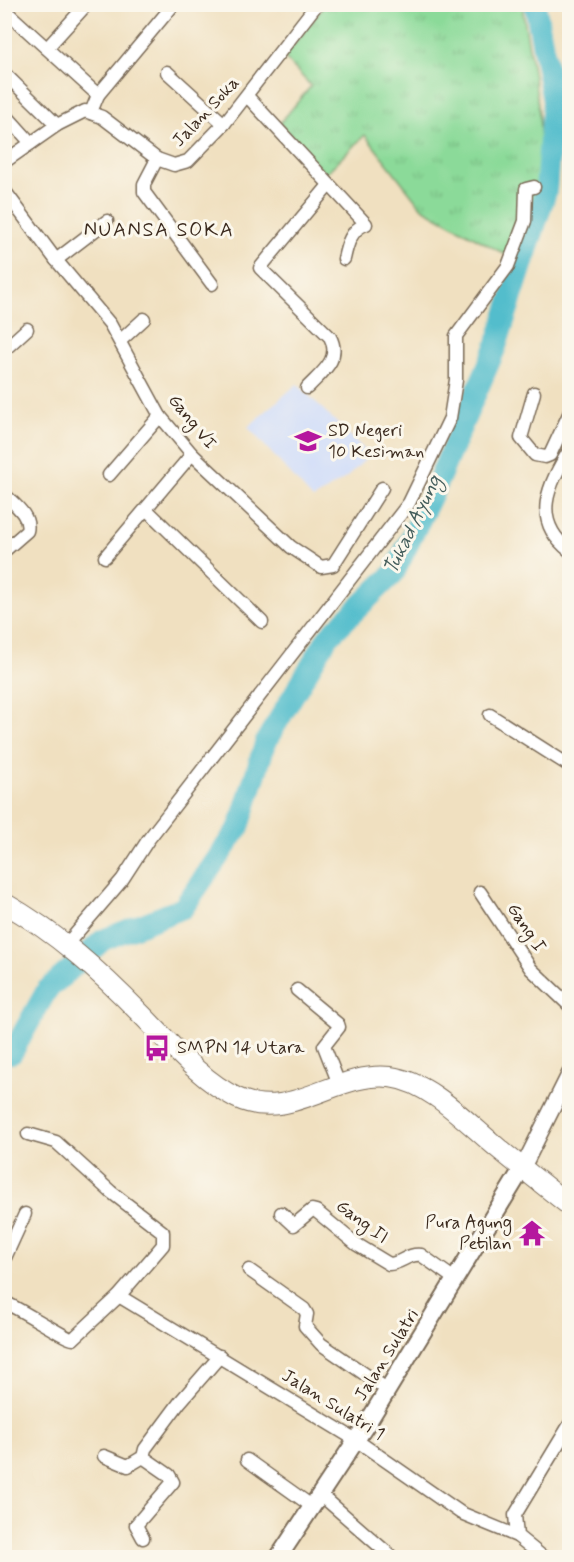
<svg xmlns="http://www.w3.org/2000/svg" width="574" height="1562" viewBox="0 0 574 1562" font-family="Mynerve,sans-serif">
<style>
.built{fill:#cedbfa}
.grass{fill:url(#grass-tufts);stroke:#63825c;stroke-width:1.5}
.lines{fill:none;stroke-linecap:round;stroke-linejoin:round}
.river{stroke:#52bdcc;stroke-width:22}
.minor-casing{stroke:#7a6a57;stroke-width:15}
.tertiary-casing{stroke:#7a6a57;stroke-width:18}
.secondary-casing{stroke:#7a6a57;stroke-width:20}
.primary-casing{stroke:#7a6a57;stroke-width:22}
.minor{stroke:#fff;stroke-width:12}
.tertiary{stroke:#fff;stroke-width:15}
.secondary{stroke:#fff;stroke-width:16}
.primary{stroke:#fff;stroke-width:20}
.labels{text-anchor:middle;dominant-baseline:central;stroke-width:6;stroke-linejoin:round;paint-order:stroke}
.street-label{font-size:18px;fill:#3b2a1e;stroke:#fbf7ec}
.poi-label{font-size:18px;fill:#3b2a1e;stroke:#fbf7ec;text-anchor:start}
.neighbourhood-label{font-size:20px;letter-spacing:1.5px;fill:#3b2a1e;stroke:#fbf7ec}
.water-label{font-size:20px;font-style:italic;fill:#435d5b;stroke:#fbf7ec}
</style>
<defs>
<pattern id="grass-tufts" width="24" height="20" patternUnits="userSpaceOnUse" patternTransform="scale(1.5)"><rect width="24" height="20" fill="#8bda99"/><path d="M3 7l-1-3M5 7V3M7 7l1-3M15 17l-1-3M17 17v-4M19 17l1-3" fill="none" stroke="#79bb83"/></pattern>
</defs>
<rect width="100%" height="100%" fill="#fbf7ec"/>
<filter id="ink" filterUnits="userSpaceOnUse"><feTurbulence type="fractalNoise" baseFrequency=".0167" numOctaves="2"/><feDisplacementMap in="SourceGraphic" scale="12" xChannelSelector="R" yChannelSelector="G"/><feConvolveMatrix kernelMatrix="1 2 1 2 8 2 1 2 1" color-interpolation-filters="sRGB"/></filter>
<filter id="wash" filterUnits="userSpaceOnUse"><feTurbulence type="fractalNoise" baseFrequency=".008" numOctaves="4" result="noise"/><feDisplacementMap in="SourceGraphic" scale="24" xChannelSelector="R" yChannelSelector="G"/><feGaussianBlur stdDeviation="1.35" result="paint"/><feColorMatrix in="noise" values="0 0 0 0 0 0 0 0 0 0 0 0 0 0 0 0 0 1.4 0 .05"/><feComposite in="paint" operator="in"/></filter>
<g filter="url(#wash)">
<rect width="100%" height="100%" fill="#f0e0c0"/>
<path class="built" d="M297,384L370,455L347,477L313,499L248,427Z"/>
<path class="grass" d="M325,5H522C534,91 564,177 506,255L422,208L365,135L325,174L280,123L311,86L284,57Z"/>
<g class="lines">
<path class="river" d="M4,1053H12L47,990L103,940L183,908L239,827L266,741L328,637L394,573L432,495L495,349L546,191L553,101L535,4"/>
</g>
</g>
<g filter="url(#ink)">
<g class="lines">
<g class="minor-casing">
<g id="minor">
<path d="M10,15L98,95"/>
<path d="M47,48L87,4"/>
<path d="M167,72L224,124"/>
<path d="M4,73L57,125"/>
<path d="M247,96L366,224C351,229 347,245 344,259"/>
<path d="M91,112L98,95L174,4"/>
<path d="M4,113L31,143"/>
<path d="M157,159L144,184V192L212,284"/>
<path d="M4,162L57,125L85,111L102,117L157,159L174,165L188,161L224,124L317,4"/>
<path d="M4,190L56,260L110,324L160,416L192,454L291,547L321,567L333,565L382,488"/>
<path d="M56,260L107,221"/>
<path d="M120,341L144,319"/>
<path d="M4,350L27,329"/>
<path d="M307,388C321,373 342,359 330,337L260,268L329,185"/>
<path d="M534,393L521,438L535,455L545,457L550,455L570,412"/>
<path d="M570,449C548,486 530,520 570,551"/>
<path d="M109,475L160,416"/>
<path d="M4,494C14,504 31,516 27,531L4,551"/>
<path d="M147,510L262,622"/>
<path d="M105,557L192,454"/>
<path d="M490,715L570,766"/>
<path d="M480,892L531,969L570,1006"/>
<path d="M67,944L122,880L148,840L409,503L450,418L456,380V336L508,266L525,221L526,189L534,187"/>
<path d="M297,990L338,1024L339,1027L324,1046L339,1084"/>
<path d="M281,1213L294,1225L312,1210L316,1211L356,1244L389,1264C401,1264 408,1253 421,1255L456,1280"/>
<path d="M4,1260L25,1214"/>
<path d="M249,1270L304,1309L307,1314L305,1326L321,1344L388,1390"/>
<path d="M119,1296L356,1440L461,1513L517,1536"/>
<path d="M4,1302C17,1307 68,1340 73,1339L119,1296L163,1245V1232L111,1192L56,1142L28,1134"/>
<path d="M104,1456L128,1466L143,1457L145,1449L180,1402L220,1356"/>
<path d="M247,1460L313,1507"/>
<path d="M321,1495L393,1558"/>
<path d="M143,1538L136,1525L173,1482L169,1475L143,1457"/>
<path d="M544,1558L517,1536L515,1515L570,1424"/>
</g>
</g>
<g class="tertiary-casing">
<path id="tertiary" d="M522,1169L570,1073"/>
</g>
<g class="secondary-casing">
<path id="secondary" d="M278,1558L368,1422L522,1169"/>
</g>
<g class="primary-casing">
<path id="primary" d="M4,903C56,932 100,972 141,1014C170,1043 200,1080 237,1098C290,1123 336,1071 390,1077C431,1082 468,1124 499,1149C522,1168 546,1187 570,1206"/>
</g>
<use href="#minor" class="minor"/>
<use href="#tertiary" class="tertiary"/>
<use href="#secondary" class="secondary"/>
<use href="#primary" class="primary"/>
</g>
</g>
<defs>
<g id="school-bare" transform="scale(2.07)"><path d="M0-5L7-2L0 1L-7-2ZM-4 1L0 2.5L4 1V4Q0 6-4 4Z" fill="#b5179e" stroke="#fbf7ec" stroke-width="2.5" paint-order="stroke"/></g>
<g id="bus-bare" transform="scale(2.07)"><path d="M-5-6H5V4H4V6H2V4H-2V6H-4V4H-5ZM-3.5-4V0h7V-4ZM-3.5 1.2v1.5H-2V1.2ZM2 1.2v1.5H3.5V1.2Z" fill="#b5179e" stroke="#fbf7ec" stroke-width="2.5" paint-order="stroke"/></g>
<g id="temple-bare" transform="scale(2.07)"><path d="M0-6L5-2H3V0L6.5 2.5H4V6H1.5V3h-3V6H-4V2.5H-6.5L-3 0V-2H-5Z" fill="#b5179e" stroke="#fbf7ec" stroke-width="2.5" paint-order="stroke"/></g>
</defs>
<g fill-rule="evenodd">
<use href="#school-bare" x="308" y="441"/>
<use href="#bus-bare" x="157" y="1048"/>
<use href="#temple-bare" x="532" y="1233"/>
</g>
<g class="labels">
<g class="street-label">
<text transform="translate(206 112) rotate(-47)">Jalan Soka</text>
<text transform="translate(192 422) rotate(51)">Gang VI</text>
<text transform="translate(526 928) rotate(57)">Gang I</text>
<text transform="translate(362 1222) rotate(37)">Gang II</text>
<text transform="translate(387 1355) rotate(-58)">Jalan Sulatri</text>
<text transform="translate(333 1405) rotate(32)">Jalan Sulatri 1</text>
</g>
<g class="poi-label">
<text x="328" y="431">SD Negeri<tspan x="328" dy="21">10 Kesiman</tspan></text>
<text x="177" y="1048">SMPN 14 Utara</text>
<text x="512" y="1223" text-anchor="end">Pura Agung<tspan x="512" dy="21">Petilan</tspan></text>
</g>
<g class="neighbourhood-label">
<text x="159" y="230">NUANSA SOKA</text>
</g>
<g class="water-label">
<text transform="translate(413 525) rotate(-64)">Tukad Ayung</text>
</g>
</g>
<rect width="574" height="1562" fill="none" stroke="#fbf7ec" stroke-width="24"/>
</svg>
